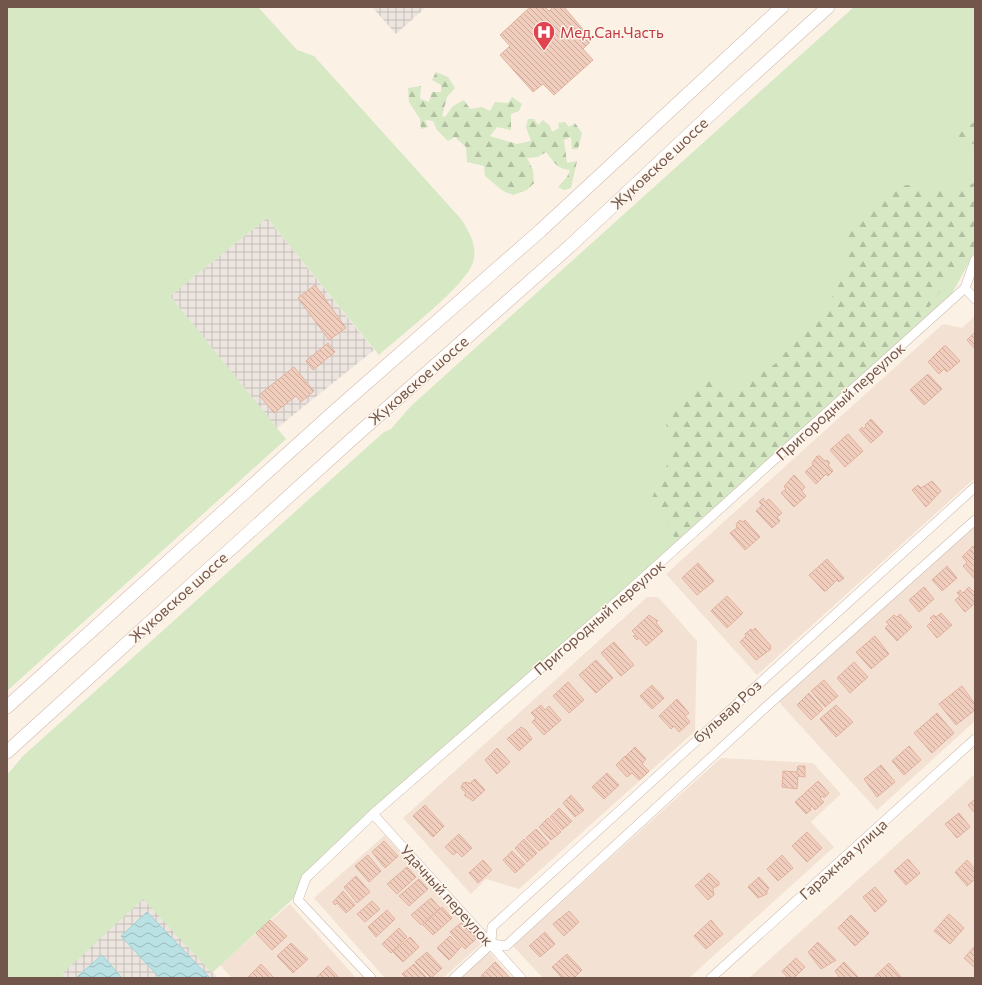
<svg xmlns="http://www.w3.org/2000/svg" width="982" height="985" viewBox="0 0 982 985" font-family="Commissioner,sans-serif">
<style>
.residential{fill:#f3e2d3}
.industrial{fill:url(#industrial-grid)}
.grass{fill:#d6e8c4}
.forest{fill:url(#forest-firs)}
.water{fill:url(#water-waves);stroke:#a1d2d6}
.building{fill:url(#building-back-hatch);stroke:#e2b29e}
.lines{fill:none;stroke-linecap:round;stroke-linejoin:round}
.minor-casing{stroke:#cfbaaf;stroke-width:10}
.secondary-casing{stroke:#d1b9ac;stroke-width:14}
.minor{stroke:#fff;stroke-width:9}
.secondary{stroke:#fff;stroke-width:13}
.labels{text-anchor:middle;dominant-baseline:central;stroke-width:3;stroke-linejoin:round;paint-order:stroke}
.health-label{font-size:15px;fill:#be3a42;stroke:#fef5eb;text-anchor:start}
.street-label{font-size:15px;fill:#73564b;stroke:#fef5eb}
</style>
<defs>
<pattern id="industrial-grid" width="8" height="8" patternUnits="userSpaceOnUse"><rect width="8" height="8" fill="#ebe4df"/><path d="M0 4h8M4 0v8" fill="none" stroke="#c3bcb7"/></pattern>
<pattern id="forest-firs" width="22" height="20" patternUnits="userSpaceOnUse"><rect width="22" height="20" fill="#d6e8c4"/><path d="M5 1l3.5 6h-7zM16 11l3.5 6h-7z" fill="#b2bfa1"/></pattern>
<pattern id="water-waves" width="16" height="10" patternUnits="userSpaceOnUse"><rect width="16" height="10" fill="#bae2e4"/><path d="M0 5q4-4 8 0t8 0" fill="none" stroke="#9cbabb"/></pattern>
<pattern id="building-back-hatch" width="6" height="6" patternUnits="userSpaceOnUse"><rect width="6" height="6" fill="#f0cdbd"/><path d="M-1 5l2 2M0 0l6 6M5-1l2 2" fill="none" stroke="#c7a99c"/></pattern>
</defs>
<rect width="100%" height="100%" fill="#fbf1e5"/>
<g class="residential">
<path d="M975,316V478L757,675L666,574L943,324L962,328Z"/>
<path d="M975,524V721L877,810L779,702Z"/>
<path d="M647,597H658L697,641L695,731L519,889L486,879L471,894L403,818Z"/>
<path d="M721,758L813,763L841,794L811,822L834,847L689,978H543L513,946Z"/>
<path d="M975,774V978H749Z"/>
<path d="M385,835L481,944L443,978H385L314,898Z"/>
<path d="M290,904L356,978H232L220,965Z"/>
<path d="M489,952L512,978H461Z"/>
</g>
<g class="industrial">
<path d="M372,7H426L396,34Z"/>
<path d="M267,218L374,350L277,428L170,296Z"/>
<path d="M143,897L218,978H54Z"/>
</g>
<g class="grass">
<path d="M7,7H258L297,50L314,56L461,219C469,231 478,247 473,262C466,286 400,336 379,355L267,218L170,296L286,439L7,691Z"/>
<path d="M854,7H975V251L949,299L384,803L295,897L212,973L143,899L62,974L66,978H7V775L23,756L384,432L391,429L411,406Z"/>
</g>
<g class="forest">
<path d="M436,72L448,77L455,88L447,97L442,116L445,117L453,106L464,100L470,109L482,107L490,111L495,102L508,103L512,97L522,104L519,111L511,114V130L497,127L490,136L517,144L531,141L526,127L528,119H534L538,125L543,120L550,126L552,132L559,128L558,123L565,122L569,127L575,123L582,133L578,149H572L571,137L564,140L567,163L577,161L571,188L564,190L558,187L567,177L570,170C556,169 554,161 546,152L538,157L527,158L533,170L534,183L527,190L513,195L503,191L485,176L484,166L467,162L466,147L455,137L448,141L437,130L433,121L425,120L428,127L421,129L420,119L409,102L408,88L421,86L420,99L429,102L432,92H441V85L432,80Z"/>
<path d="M975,122V145L958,136L965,127Z"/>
<path d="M975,183V247L966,255L915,327L676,540L652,498L666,467L674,453L666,423L694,389L712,377L729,394L775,364L828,304L847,270L842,229L867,206L906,185L952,189Z"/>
</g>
<g class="water">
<path d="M147,912L210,978H160L121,936Z"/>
<path d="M102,955L122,978L77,977Z"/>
</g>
<g class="building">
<path d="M530,7H545L549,11L553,7H564L592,40L583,49L593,60L554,95L543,84L533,92L500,55L510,46L500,35Z"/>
<path d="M315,285L346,328L329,340L298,298Z"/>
<path d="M975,332V349L967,340Z"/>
<path d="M328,343L335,352L313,370L306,361Z"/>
<path d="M944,346H946L960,361L947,372L944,369L939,374L928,362Z"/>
<path d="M294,367L314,391L301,402L296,396L274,413L259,395Z"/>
<path d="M928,374L942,389L924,405L910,390Z"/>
<path d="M871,419L883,432L871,443L859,430L862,427L864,429L866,426L865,425Z"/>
<path d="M848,434L863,451L845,467L830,450Z"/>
<path d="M817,456H820L825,461L827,460L830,463L828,465L833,471L828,476L826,474L816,484L805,472L813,465L812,463Z"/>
<path d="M794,475L805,487L802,491L806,496L794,507L781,493L786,489L784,487L786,484Z"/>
<path d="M932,481L941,491L926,507L912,490L918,485L921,488Z"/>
<path d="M763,498L765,502L769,499L782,513L777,517L780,521L772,528L756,511L762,505L759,502Z"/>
<path d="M740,520L743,522L745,520L760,537L745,550L730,533L737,528L736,524Z"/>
<path d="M973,546L975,549V579L963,566L967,562L962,557Z"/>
<path d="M827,559L844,578L839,582L837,580L826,591H824L809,575Z"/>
<path d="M698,563L714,581L697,595L682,578Z"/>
<path d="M947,566L957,578L942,591L932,580Z"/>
<path d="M924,587L934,599L919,612L909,600Z"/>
<path d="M969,587L975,593V603L965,612L955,600L960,596L957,593L960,590L963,593Z"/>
<path d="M727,596L743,613L727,628L711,611Z"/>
<path d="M941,613L952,625L937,638L927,626L933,620L930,618L934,615L936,617Z"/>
<path d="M900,614L912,627L897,641L885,628L889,624L886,622L894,615L897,617Z"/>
<path d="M649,615L658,621L656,623L663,631L646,646L639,638L637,640L633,636L636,635L632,631Z"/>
<path d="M755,628L771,646L770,647L771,649L756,660L740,642L746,636L745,634L751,629L753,631Z"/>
<path d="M875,636L889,654L871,669L856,652Z"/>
<path d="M614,642L634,665L621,676L601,653Z"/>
<path d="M596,660L613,678L596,693L579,675Z"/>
<path d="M854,662L868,677L850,693L837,678Z"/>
<path d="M824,680L838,696L825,707L811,691Z"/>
<path d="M568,682L584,700L569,713L553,696Z"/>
<path d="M652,685L664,698L652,709L640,696Z"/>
<path d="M962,686L975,704V710L956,725L939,704Z"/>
<path d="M809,693L823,709L811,720L797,705Z"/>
<path d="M677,699L689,713L685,716L690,722L679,732L674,726L671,729L659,716Z"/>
<path d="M541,705L545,710L549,706L561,720L544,735L532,722L536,718L531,713Z"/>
<path d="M836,705L853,722L836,737L820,719Z"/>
<path d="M937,713L954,733L932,753L914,733Z"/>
<path d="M521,727L526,730L532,739L519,751L507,739Z"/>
<path d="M909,746L921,760L904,775L892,761Z"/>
<path d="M635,747L646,759L642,764L649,771L644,776L626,756Z"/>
<path d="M497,748L510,762L497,774L485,760Z"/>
<path d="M625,756L644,776L639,780L632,773L627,777L616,765Z"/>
<path d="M881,765L895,782L877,797L864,779Z"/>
<path d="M798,766H805V777L798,776L797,789L782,787L783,771L797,772Z"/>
<path d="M607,773L619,785L604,799L592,787Z"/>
<path d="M475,779L485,790L473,801L464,795L466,793L461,788L463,783L468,782L469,784Z"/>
<path d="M818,781L829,793L824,798L823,796L820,798L824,802L815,810L812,806L810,808L811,810L806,814L795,802Z"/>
<path d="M571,795L584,810L575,817L563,803Z"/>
<path d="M975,799V813L968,805Z"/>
<path d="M425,805L444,826L433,837L413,816Z"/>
<path d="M559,808L572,821L562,830L550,817Z"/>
<path d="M959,813L970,827L957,838L945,824Z"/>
<path d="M548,818L561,832L551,840L539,827Z"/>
<path d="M536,829L549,843L539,851L526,838Z"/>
<path d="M807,832L822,848L807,862L792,846Z"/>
<path d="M459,834L472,848L462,857L457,852L453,855L445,847Z"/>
<path d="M524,839L537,853L527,862L515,848Z"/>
<path d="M384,841L398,856L385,868L372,852Z"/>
<path d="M512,851L525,864L515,873L503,860Z"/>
<path d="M368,855L381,871L369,882L355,866Z"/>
<path d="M782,855L793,868L778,881L767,869Z"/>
<path d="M908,859L920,873L906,885L894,871Z"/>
<path d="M483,860L492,870L478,883L469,873Z"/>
<path d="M967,860L975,869V879L967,886L955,872Z"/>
<path d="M407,867L416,877L397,894L387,884Z"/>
<path d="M709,873L719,882V885L713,888L714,895L708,900L695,886Z"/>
<path d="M356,876L370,892L357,903L344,887Z"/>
<path d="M759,877L769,888L767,891V894L758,898L748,887Z"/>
<path d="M419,879L428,889L409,906L399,896Z"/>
<path d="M875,887L887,901L875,912L863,897Z"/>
<path d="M343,891L355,905L346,913L337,903L335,905L333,902Z"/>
<path d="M431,898L440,908L421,925L411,915Z"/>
<path d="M372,901L380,909L365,922L357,914Z"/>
<path d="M442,907L452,918L433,935L423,925Z"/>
<path d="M387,910L395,919L376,937L368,927Z"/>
<path d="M569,911L579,922L564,936L553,924Z"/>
<path d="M949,914L964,928L950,944L934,931Z"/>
<path d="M851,915L869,933L855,946L838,928Z"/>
<path d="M270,920L287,936L272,950L256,933Z"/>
<path d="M711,920L723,934L706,949L694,936Z"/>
<path d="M462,922L477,938L465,949L450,932Z"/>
<path d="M399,928L407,937L391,953L382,944Z"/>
<path d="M545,932L555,944L540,957L529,946Z"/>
<path d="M450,936L461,947L449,960L437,948Z"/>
<path d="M410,937L419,947L403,962L393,952Z"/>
<path d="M818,942L836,960L821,969L808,952Z"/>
<path d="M291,943L308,959L293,973L277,956Z"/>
<path d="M975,946V968L964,958Z"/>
<path d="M427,952L442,968L431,978L415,962Z"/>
<path d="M567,954L582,970L574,978H562L552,967Z"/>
<path d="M796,958L805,967L794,978H788L782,971Z"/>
<path d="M495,962L510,978H482L481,976Z"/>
<path d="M844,962L859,978H840L835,971Z"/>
<path d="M889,963L902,978H876L875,976Z"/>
<path d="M261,964L274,978H247Z"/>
<path d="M414,964L427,978H406L402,974Z"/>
<path d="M328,966L339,978H316Z"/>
</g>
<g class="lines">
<g class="minor-casing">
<g id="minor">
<path d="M965,288L975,299"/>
<path d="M373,814L521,978"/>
<path d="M491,942L492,927L975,487"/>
<path d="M492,944L506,946L766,707L975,520"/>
<path d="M371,978L298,900L306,878L373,814L603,614L965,288L975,260"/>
<path d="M454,978L492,943"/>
<path d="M711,978L975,739"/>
</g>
</g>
<g class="secondary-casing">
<g id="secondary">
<path d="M7,707L337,409L540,231L782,7"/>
<path d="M7,752L352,439L570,246L729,97L828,7"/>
</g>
</g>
<use href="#minor" class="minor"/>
<use href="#secondary" class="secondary"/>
</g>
<defs>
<g id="hospital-pin" transform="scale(1.15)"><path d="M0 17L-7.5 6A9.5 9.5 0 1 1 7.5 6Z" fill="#e0444e" stroke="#fef5eb"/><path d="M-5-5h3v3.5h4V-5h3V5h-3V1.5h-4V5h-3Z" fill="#fff"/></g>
</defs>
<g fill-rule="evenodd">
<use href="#hospital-pin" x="544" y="32"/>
</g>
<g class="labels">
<g class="health-label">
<text x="560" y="32">Мед.Сан.Часть</text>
</g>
<g class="street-label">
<text transform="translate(659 163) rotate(-43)">Жуковское шоссе</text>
<text transform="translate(418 380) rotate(-41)">Жуковское шоссе</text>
<text transform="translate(840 401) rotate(-42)">Пригородный переулок</text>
<text transform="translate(178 597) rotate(-42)">Жуковское шоссе</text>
<text transform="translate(599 617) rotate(-41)">Пригородный переулок</text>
<text transform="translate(727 711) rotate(-42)">бульвар Роз</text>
<text transform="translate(843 859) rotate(-42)">Гаражная улица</text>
<text transform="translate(447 895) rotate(48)">Удачный переулок</text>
</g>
</g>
<rect width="982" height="985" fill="none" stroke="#73564b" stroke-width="16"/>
</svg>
